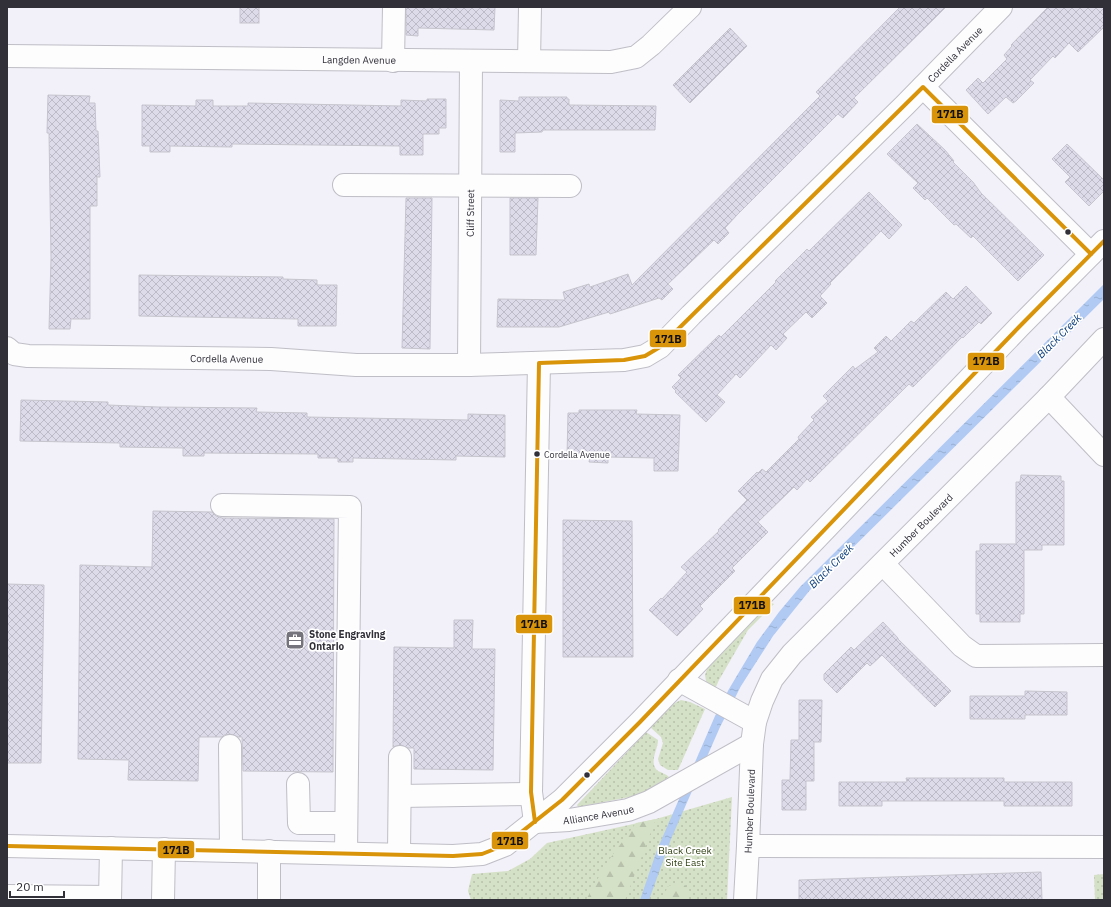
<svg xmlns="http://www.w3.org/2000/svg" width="1111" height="907" viewBox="0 0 1111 907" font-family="'IBM Plex Sans',sans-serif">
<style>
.grass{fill:url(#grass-dots)}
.forest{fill:url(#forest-firs)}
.water{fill:url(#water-ripples)}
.building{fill:url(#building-cross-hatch);stroke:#c6c5cd}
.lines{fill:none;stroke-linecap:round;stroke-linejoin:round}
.minor-casing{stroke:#bfbec6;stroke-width:24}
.minor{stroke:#fdfdfe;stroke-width:22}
.bus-1-casing{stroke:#fff;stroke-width:7}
.bus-1{stroke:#d99409;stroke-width:4}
.bus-dot{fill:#313039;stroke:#fff;stroke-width:1.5}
.labels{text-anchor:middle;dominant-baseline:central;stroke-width:3.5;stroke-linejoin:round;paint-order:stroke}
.bus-label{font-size:9px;fill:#313039;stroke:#fff;text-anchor:start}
.street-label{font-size:10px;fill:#313039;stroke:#fff}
.poi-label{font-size:10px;font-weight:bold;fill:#313039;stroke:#fff;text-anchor:start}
.park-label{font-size:10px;fill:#314214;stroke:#fff}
.water-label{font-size:11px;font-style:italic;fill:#053877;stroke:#fff}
.line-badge{stroke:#fff;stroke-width:1.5}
.pale-badge-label{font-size:11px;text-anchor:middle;font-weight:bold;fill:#111}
</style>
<defs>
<pattern id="grass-dots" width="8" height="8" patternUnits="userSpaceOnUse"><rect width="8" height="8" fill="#d5e1c6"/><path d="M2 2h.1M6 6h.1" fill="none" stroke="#b7c1ab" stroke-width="1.8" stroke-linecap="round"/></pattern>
<pattern id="forest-firs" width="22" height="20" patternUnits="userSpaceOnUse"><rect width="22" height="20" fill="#d5e1c6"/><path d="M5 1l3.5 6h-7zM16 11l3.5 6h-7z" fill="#b7c1ab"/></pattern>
<pattern id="water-ripples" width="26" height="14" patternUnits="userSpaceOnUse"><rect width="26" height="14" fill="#b0caf4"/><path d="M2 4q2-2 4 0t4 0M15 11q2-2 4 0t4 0" fill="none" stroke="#98aed2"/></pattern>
<pattern id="building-cross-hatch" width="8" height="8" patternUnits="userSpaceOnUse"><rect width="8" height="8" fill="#dddaea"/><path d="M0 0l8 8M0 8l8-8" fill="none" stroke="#bebbc9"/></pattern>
</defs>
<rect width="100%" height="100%" fill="#f2f0f8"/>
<g class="grass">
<path d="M769,602L774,604L748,630L719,680L715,689L706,681L705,675L707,669Z"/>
<path d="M681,700L690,702L705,709L678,770H668L660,765L658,759L663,743L661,737L650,727C659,718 668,705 681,700Z"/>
<path d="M646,732L658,740C658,750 648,763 658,771C662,773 666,774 669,777L640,795L578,807L577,805Z"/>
<path d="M732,797L727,900H471L468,891L472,874L508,871L530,859L547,843L656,819Z"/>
<path d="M1104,874V900H1095L1094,875Z"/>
</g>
<g class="forest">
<path d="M656,819L625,900H586L606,864L636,823Z"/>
<path d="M682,883L688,888L687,900H662L668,886Z"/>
</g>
<path class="water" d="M1104,284V299L810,590L773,636L741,686L720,727L671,839L649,900H640L657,850L715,716L729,689L757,642L779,612L800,587Z"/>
<g class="building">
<rect x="240" y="7" width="19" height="16"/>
<path d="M406,7H495L494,30L418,28V36L406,35Z"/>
<path d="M900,7H946L854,98L858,102L843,118L838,114L737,215L725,228L729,233L718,244L714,240L668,284L673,289L662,300L659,298L610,314L609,312L559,327H497L498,299L565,300L563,292L589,284L590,287L628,274L632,285L820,96L816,92Z"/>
<path d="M1048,7H1104V27L1078,52L1069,43L1055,58L1053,56L1030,80L1034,83L1016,101L1013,103L1006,97L988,114L966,90L978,78L983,83L1007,59L1004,55L1012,46L1011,45Z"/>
<path d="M730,28L747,46L690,103L673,85Z"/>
<path d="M48,95L90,96L89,103H95L96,131H98L100,177H97V206H90V319H71L70,329H49L51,258L49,133H47Z"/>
<path d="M519,97H567V99H569V105L656,106L655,130H543L542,132L515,133V152H500V100L519,101Z"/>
<path d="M427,99H446V128H439V134H423V155H400V146L232,144V147L170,146V152H150V146H142V105L196,106V100H213V106H248V103L401,106V100L427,101Z"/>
<path d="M917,124L945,150L954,161L953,162L973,182L981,193L1044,255L1018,281L973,236L971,238L956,224L954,225L927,198L925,200L913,188L918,183L887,154Z"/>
<path d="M1067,144L1104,180V191L1089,206L1065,182L1070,177L1052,159Z"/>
<path d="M869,192L902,225L889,239L881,231L830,283L831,284L820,296L827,303L812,318L806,312L783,334L787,338L776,350L771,345L740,378L736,374L717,395L725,402L706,422L675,392L676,391L672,387L681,378L678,375L719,335L721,337L776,282L775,281L807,249L809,251Z"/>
<path d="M406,198H432L430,349L402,348Z"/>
<path d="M510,198H538L536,255H510Z"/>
<path d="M139,275L283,277V279L317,280V285H337L336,326H298V319L139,316Z"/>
<path d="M966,286L992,313L981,324L979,322L963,338L962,337L913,387L909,384L810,482L807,479L797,490L794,487L758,522L768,532L732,568L735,571L700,606L703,609L677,636L649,610L661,598L662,599L687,572L681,567L719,531L718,530L747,500L738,491L757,472L758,473L762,469L766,472L799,439L798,437L814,420L811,417L828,401L823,396L853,366L855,369L878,352L874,348L886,336L891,341L911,321L914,323L946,292L953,299Z"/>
<path d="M21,400L108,402V405L158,407L257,408L256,412L307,413V417L468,420V414L505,415V457L456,456V460L353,458V462H338V458H318V454L204,453V456H183V448L120,447V443L20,441Z"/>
<path d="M579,410H637L636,414L680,415L678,471H654V458L608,457V463L589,462L590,457H567L568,413H579Z"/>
<path d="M1021,475L1061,476V481H1064V545H1042V550H1024V614H1020V622H980V614H976V551H980V544H1016V482H1020Z"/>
<path d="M153,511L212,512L216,516L222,518L334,519L333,772L243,771L242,737H238L230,734L224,735L222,737H199L198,781L128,780L129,760L78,759L80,565L152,567Z"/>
<path d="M563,520L632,521L633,657H563Z"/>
<path d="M7,584L44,585L41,763H7Z"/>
<path d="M454,620H473L472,649H495L493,770L414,769V748H408L401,745L393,747L394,647L454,648Z"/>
<path d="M883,622L898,638V639L951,691L935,707L882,655L870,666L867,663L837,693L824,680V674L851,647L854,650Z"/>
<path d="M1025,691L1067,692V715H1025V719H970V696H1025Z"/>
<path d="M799,700H822L821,742H814V781H806V810H782V780H790L791,740H799Z"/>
<path d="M906,778H1004V782H1072V806H1004V801H882V806H839V782H907Z"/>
<path d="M1041,872L1042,900H799V880Z"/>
</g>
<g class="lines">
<g class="minor-casing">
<g id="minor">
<path id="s1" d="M7,56L611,62L636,57L651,45L690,7"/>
<path d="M393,61L394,7"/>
<path d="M529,61L530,7"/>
<path d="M923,87L1091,254"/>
<path d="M344,185L570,186"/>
<path id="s2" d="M7,348L14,354L28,356L271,359L356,365H469L624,360L645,356L660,347L691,315L905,105L1001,7"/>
<path id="s3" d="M469,365L471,62"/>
<path d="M1049,397L1104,455"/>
<path d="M222,505L350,507L346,853"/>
<path d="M883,564L962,646L976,656L1104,655"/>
<path d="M679,680L755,722"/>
<path d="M230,746L231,850"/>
<path d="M298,784L299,823H346"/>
<path d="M400,796L531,794"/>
<path d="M535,822L531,792L539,363"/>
<path id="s4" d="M535,822L569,820L628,810L649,802L752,744"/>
<path d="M7,846L453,856L482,854L505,845L562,800L640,722L1019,327L1104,241"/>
<path d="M748,846L1104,847"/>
<path d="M399,854L400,757"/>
<path d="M7,896L110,897"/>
<path d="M110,900L111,848"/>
<path d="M163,900L164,849"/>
<path d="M269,900V851"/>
<path id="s5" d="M745,900L748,846L752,744L755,722L762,701L772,679L792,654L1049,397L1104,339"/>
</g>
</g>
<use href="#minor" class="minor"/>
<g class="bus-1-casing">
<g id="bus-1">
<path d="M535,822L531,792L539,363L624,360L645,356L660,347L923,87L1091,254"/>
<path d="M7,846L453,856L482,854L505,845L562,800L640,722L1019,327L1104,241"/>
</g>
</g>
<use href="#bus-1" class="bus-1"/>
</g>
<defs>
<g id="office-square" transform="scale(1)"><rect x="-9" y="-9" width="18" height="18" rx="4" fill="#75737c" stroke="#fff"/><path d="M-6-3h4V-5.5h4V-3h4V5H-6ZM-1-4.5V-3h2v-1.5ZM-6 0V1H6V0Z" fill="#fff"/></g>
</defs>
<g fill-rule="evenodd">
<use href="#office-square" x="295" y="640"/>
</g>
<g class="bus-dot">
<circle cx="1068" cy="232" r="3.5"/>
<circle cx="537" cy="454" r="3.5"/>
<circle cx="587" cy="775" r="3.5"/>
</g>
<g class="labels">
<g class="bus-label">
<text x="544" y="454">Cordella Avenue</text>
</g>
<g class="street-label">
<text stroke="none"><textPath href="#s2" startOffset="1074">Cordella Avenue</textPath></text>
<text stroke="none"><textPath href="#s1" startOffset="352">Langden Avenue</textPath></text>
<text stroke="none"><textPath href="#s3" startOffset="152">Cliff Street</textPath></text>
<text stroke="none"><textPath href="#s2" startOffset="222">Cordella Avenue</textPath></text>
<text stroke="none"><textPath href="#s5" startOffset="439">Humber Boulevard</textPath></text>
<text stroke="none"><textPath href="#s5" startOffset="89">Humber Boulevard</textPath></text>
<text stroke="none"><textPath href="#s4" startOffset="64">Alliance Avenue</textPath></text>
</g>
<g class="poi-label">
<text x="309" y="634">Stone Engraving<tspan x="309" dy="12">Ontario</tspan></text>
</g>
<g class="park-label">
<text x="685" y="850">Black Creek<tspan x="685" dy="12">Site East</tspan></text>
</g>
<g class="water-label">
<text transform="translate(1059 336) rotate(-45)">Black Creek</text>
<text transform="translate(831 566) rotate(-45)">Black Creek</text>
</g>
</g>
<g class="line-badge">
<rect x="931" y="105" width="38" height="19" rx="4" fill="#d99409"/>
<rect x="649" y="329" width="38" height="19" rx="4" fill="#d99409"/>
<rect x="967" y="352" width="38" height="19" rx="4" fill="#d99409"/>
<rect x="733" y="596" width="38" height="19" rx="4" fill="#d99409"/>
<rect x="515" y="614" width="38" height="20" rx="4" fill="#d99409"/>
<rect x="491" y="831" width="38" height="19" rx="4" fill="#d99409"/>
<rect x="157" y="840" width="38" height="19" rx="4" fill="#d99409"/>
</g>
<g class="pale-badge-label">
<text x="950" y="118">171B</text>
<text x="668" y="343">171B</text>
<text x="986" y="365">171B</text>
<text x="752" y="609">171B</text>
<text x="534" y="628">171B</text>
<text x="510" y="845">171B</text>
<text x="176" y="854">171B</text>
</g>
<rect width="1111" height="907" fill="none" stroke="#313039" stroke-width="16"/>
<path d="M10 891v6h54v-6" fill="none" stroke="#313039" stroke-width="2"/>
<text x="16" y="891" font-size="12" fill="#313039" stroke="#ffffff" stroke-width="3" paint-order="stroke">20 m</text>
</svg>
